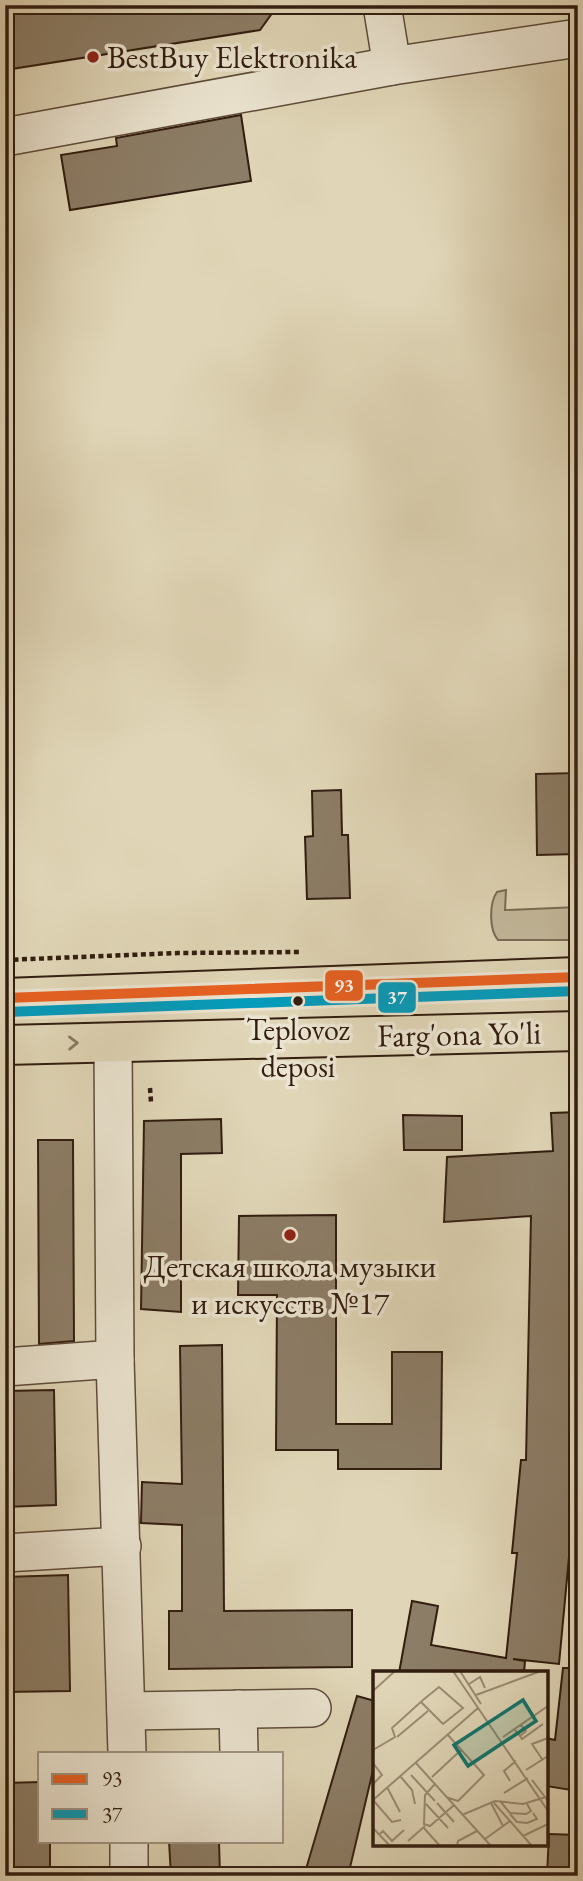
<svg xmlns="http://www.w3.org/2000/svg" width="583" height="1881" viewBox="0 0 583 1881" font-family="'EB Garamond',serif">
<style>
.green{fill:#c2b79a;stroke:#7a6a54;stroke-width:2}
.building{fill:#8c7d66;stroke:#321d0f;stroke-width:2}
.lines{fill:none;stroke-linecap:round;stroke-linejoin:round}
.minor-casing{stroke:#5e4b39;stroke-width:40}
.major-casing{stroke:#321d0f;stroke-width:42}
.path{stroke:#321d0f;stroke-width:4.5;stroke-dasharray:5 3.5;stroke-linecap:butt}
.minor{stroke:#ebe4d0;stroke-width:37}
.major{stroke:#e0d6b7;stroke-width:38}
.bus-1-casing{stroke:#ebe4d0;stroke-width:16}
.bus-2-casing{stroke:#ebe4d0;stroke-width:16}
.bus-1{stroke:#e86121;stroke-width:10}
.bus-2{stroke:#059bbb;stroke-width:10}
.oneway{stroke:#897a63}
.poi-dot{fill:#8f2418;stroke:#ebe4d0;stroke-width:2.5}
.bus-dot{fill:#321d0f;stroke:#ebe4d0;stroke-width:2.5}
.labels{text-anchor:middle;dominant-baseline:central;stroke-width:7;stroke-linejoin:round;paint-order:stroke}
.bus-label{font-size:30px;fill:#321d0f;stroke:#ebe4d0}
.poi-label{font-size:32px;fill:#321d0f;stroke:#ebe4d0;text-anchor:start}
.street-label{font-size:32px;fill:#321d0f;stroke:#ebe4d0}
.inset-road{fill:none;stroke:#9a8c74;stroke-width:2}
.view{fill:#0f766e;fill-opacity:0.15;stroke:#0f766e;stroke-width:3.5}
.inset-edge{fill:none;stroke:#321d0f;stroke-width:3.5}
.line-badge{stroke:#ebe4d0;stroke-width:2.5}
.badge-label{font-size:19px;text-anchor:middle;font-weight:bold;fill:#fff}
</style>
<rect width="100%" height="100%" fill="#e0d6b7"/>
<filter id="stains"><feTurbulence type="fractalNoise" baseFrequency=".00286" numOctaves="4"/><feColorMatrix values="0 0 0 0 .2 0 0 0 0 .09 0 0 0 0 .02 0 0 0 .5 -.17"/></filter>
<radialGradient id="worn" r=".72"><stop offset=".6" stop-color="#630" stop-opacity="0"/><stop offset="1" stop-color="#630" stop-opacity=".3"/></radialGradient>
<path class="green" d="M506,890L505,910L578,907V940H498C489,930 489,903 497,892Z"/>
<g class="building">
<path d="M5,5H278L260,30L5,70Z"/>
<path d="M241,115L251,181L70,210L61,155L117,146L116,138Z"/>
<path d="M578,773V854L537,855L536,774Z"/>
<path d="M341,790L342,835H348L350,898L307,899L305,837L313,836L312,791Z"/>
<path d="M578,1112V1461L559,1664L513,1659L525,1661L524,1673H399L412,1601L438,1606L431,1645L506,1658L517,1553H512L521,1460H526L531,1216L444,1222L447,1157L553,1151L551,1113Z"/>
<path d="M403,1115L462,1116V1150H404Z"/>
<path d="M221,1119L222,1153L181,1154V1312L141,1309L144,1121Z"/>
<path d="M38,1140H73L74,1341L39,1344Z"/>
<path d="M336,1215V1424H392V1352H442L441,1469H338V1450H276L277,1295H238L239,1216Z"/>
<path d="M222,1345L224,1611L352,1610V1667L169,1669V1611H182V1525L141,1523L142,1482L182,1484L180,1346Z"/>
<path d="M54,1390L56,1505L5,1507V1391Z"/>
<path d="M68,1575L70,1691L5,1692V1577Z"/>
<path d="M563,1668H578V1791L546,1786V1738L555,1740Z"/>
<path d="M357,1696L375,1701V1762L348,1876H304Z"/>
<path d="M40,1782V1841H50V1876H5V1783Z"/>
<path d="M549,1834L578,1835V1876H547Z"/>
<path d="M169,1841H219L220,1876H171Z"/>
</g>
<g class="lines">
<g class="minor-casing">
<g id="minor">
<path d="M382,5L392,66"/>
<path d="M5,137L392,66L578,38"/>
<path d="M113,1043L115,1359L127,1753"/>
<path d="M5,1367L115,1359"/>
<path d="M5,1553L122,1546"/>
<path d="M238,1709L239,1753"/>
<path d="M126,1711L312,1708"/>
<path d="M129,1841V1876"/>
</g>
</g>
<g class="major-casing">
<g id="major">
<path d="M5,998L578,977"/>
<path d="M5,1045L578,1031"/>
</g>
</g>
<g class="path">
<path d="M5,960L178,953L300,952"/>
<path d="M150,1088L151,1102"/>
</g>
<use href="#minor" class="minor"/>
<use href="#major" class="major"/>
<g class="bus-1-casing">
<path id="bus-1" d="M5,998L578,977"/>
</g>
<g class="bus-2-casing">
<path id="bus-2" d="M6,1012L578,991"/>
</g>
<use href="#bus-1" class="bus-1"/>
<use href="#bus-2" class="bus-2"/>
</g>
<defs><path id="oneway-chevron" d="M-2-3.5L2.5 0L-2 3.5" fill="none" stroke-width="1.6" stroke-linecap="round" stroke-linejoin="round" transform="scale(1.75)"/></defs>
<use class="oneway" href="#oneway-chevron" transform="translate(73 1043) rotate(-1)"/>
<g class="poi-dot">
<circle cx="93" cy="57" r="7"/>
<circle cx="290" cy="1235" r="7"/>
</g>
<circle class="bus-dot" cx="298" cy="1001" r="6"/>
<g class="labels">
<g class="bus-label">
<text x="298" y="1029">Teplovoz<tspan x="298" dy="37">deposi</tspan></text>
</g>
<g class="poi-label">
<text x="107" y="57">BestBuy Elektronika</text>
<text x="290" y="1266" text-anchor="middle">Детская школа музыки<tspan x="290" dy="37">и искусств №17</tspan></text>
</g>
<g class="street-label">
<text transform="translate(459 1034) rotate(-1)">Farg'ona Yo'li</text>
</g>
</g>
<g transform="translate(373 1671)">
<rect width="175" height="175" fill="#e0d6b7"/>
<path class="inset-road" d="M80,0L175,140M87,0L108,33M96,13L107,6L112,17M0,20L22,0M103,24L168,0M142,59L147,65L153,60L148,54M147,65L149,68L170,53M24,66L55,40M130,66L175,35M0,79L22,66L19,57L50,29L66,16L90,37L70,53L48,31M169,88L159,73L175,67M42,91L118,175M0,92L9,104L1,112M153,99L175,85M38,104L62,130M27,105L39,119L42,133M59,106L88,79M159,109L175,130M137,110L131,100L143,90M62,113L52,124L51,153L57,155L81,134M14,116L27,141M131,122L155,107M73,126L85,130L111,104L74,63M0,129L105,37M0,129L19,151L28,149M127,130L137,142L153,143L158,140L154,133M64,132L81,151M118,132L130,155M121,132L159,175M53,133L75,157M137,143L144,151L154,152L164,148L160,142M89,144L122,130L150,133L173,126M50,156L67,175M0,157L17,175M6,164L10,160L19,170L31,159M150,165L175,153M112,168L137,150M35,170L52,155M84,175L85,170L104,160"/>
<path class="view" d="M150,29L163,50L95,95L81,74Z"/>
<rect width="175" height="175" class="inset-edge"/>
</g>
<g class="line-badge">
<rect x="324" y="969" width="40" height="33" rx="7" fill="#e86121"/>
<rect x="377" y="981" width="40" height="33" rx="7" fill="#059bbb"/>
</g>
<g class="badge-label">
<text x="344" y="992">93</text>
<text x="397" y="1004">37</text>
</g>
<rect width="583" height="1881" fill="none" stroke="#e0d6b7" stroke-width="28"/>
<rect x="7" y="7" width="569" height="1867" fill="none" stroke="#321d0f" stroke-width="3.5"/>
<rect x="14" y="14" width="555" height="1853" fill="none" stroke="#321d0f" stroke-width="2"/>
<rect x="38" y="1752" width="245" height="91" fill="#ebe4d0" stroke="#a19483" stroke-width="2"/>
<rect x="52" y="1774" width="35" height="10" fill="#e86121" stroke="#a19483" stroke-width="2"/>
<text x="102" y="1786" font-size="21" fill="#321d0f">93</text>
<rect x="52" y="1809" width="35" height="10" fill="#059bbb" stroke="#a19483" stroke-width="2"/>
<text x="102" y="1822" font-size="21" fill="#321d0f">37</text>
<rect width="100%" height="100%" filter="url(#stains)"/>
<rect width="100%" height="100%" fill="url(#worn)"/>
</svg>
